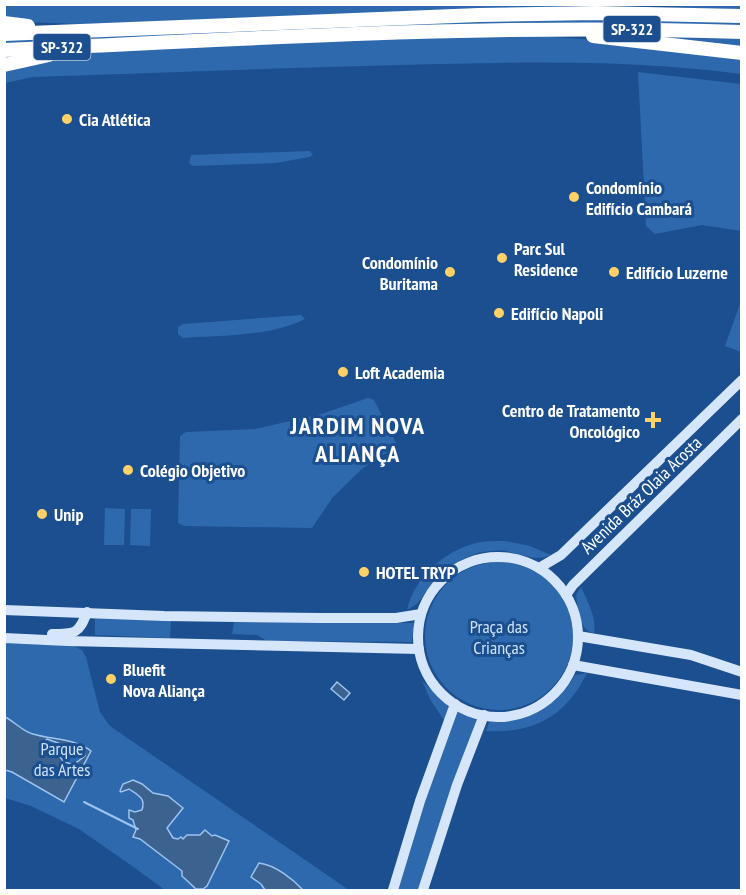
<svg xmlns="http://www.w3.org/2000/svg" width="746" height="895" viewBox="0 0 746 895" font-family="'PT Sans Narrow',sans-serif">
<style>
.green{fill:#2e69ad}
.water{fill:#3c6290;stroke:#9cc4f0;stroke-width:1.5;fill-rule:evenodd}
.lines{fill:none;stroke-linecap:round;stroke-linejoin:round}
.stream{stroke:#9cc4f0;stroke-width:2}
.secondary{stroke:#d6e6fa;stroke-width:10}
.highway{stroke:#fff;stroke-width:14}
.poi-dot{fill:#ffd166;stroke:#1b4f8f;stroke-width:2}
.labels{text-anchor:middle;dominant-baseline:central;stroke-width:6;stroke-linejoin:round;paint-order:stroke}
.shield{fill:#1b4f8f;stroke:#bbcadd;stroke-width:1.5}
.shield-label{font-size:16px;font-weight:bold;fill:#fff}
.poi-label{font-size:18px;font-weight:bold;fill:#fff;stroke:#1b4f8f;text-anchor:start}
.street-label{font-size:18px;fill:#fff;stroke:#1b4f8f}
.park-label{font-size:18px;fill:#cfe3fa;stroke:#1b4f8f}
.district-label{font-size:24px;font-weight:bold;letter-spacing:1.5px;fill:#fff;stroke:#1b4f8f}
</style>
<rect width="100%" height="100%" fill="#1b4f8f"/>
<g class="green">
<path d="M4,5H600L78,24L24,22L5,19Z"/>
<path d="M711,5H741L742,10L664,7Z"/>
<path d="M526,18L742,21L741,27L5,44L4,38Z"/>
<path d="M638,35L741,39V50Z"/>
<path d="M540,36L625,42L742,56L741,74C629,59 514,62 401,65C278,68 156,73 33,77L5,83V68L40,58L90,52L431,37Z"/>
<path d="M638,72L741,84V231L702,225L655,234L646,226Z"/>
<path d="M310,151L313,155L309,157L276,163L193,166L189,163L191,155Z"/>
<path d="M741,301V352L725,346Z"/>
<path d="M301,315L305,319C269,337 222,335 183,338L178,334V327L183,324Z"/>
<path d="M368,398L374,400L396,443L394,448L363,468L333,497L312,528L184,526L178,523L180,436L186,432L255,429L321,414Z"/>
<path d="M105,508L125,509L124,545H104Z"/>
<path d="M131,509H151L150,546L130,545Z"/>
<path d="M505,541L530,546L551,555C536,562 521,554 506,551C498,550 486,551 478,553C458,559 441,572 429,588C419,600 422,602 407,610C414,578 444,551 476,543C485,541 496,541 505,541Z"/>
<circle cx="499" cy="636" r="74"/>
<path d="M581,587C587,600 597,618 594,633C579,631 578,608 576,595Z"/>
<path d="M95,618L171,621L170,638L95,635Z"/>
<path d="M234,622L414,623L412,642L267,641L257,635L232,634Z"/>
<path d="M5,643L74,646L82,650L86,657L100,712L110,726L349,890H165L132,866L79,829L31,806L5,798Z"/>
<path d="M587,673C566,716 534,734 486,731L489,722C527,720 555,710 575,675Z"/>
<path d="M422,681L447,704L449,712L444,720L431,701Z"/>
<path d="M456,711L481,722L425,890H393Z"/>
</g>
<g class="water">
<path d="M337,682L350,693L344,700L331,689Z"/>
<path d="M5,717C14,721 23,732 33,734C52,740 74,738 91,751L64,802L12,772L5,770ZM47,739L72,748H83L85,756L73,765L63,761C59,753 49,751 43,743Z"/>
<path d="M133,780L142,784L153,793L168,796L183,808L167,828L173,838L178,839L181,837L183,839L187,835H200L205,830L212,836L215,835L229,841L207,886L203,889H196L182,876V871L140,839L133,837L136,830L133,820L129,818V810L135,812L142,810C146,798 138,795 129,789L121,792L120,791L123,784Z"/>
<path d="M259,863C275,865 293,879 303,890H265L261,884L251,877Z"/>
</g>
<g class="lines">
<path class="stream" d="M84,802L138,829"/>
<g class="secondary">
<circle cx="498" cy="637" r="80"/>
<path d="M539,568L561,555L742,380"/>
<path d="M566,595L573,585L742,419"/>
<path d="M4,610L164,616L322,618H396L421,614"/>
<path d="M52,634C75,634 79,634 87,612"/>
<path d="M578,636L691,655L742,672"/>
<path d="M4,638L67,641L419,649"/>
<path d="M573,665L742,695"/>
<path d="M393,890L420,801L455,704"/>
<path d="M423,890L457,785L484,715"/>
</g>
<g class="highway">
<path d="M4,23L28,26"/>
<path d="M4,34L479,15L596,13L742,16"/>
<path d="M593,36L742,53"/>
<path d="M4,50C250,39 496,23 742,32"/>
<path d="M4,65L49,55"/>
</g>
</g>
<g class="poi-dot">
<circle cx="67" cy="119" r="6"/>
<circle cx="574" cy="197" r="6"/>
<circle cx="502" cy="258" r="6"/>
<circle cx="450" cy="272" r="6"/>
<circle cx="614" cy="272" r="6"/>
<circle cx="499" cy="313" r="6"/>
<circle cx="343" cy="372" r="6"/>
<path d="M650 411h6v6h6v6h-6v6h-6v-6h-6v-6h6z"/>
<circle cx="128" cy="470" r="6"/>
<circle cx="42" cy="514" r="6"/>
<circle cx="364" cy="572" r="6"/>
<circle cx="111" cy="679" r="6"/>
</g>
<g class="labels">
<g class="shield">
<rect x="603.5" y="16" width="57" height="26" rx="4.5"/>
<rect x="33.5" y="34" width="57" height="26" rx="4.5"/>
</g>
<g class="shield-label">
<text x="632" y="29">SP-322</text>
<text x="62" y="47">SP-322</text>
</g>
<g class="poi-label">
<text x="79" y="119">Cia Atlética</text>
<text x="586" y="187">Condomínio<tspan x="586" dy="21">Edifício Cambará</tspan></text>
<text x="514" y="248">Parc Sul<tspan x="514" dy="21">Residence</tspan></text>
<text x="438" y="262" text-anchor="end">Condomínio<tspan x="438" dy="21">Buritama</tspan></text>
<text x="626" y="272">Edifício Luzerne</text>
<text x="511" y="313">Edifício Napoli</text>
<text x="355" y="372">Loft Academia</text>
<text x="640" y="410" text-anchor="end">Centro de Tratamento<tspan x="640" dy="21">Oncológico</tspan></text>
<text x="140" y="470">Colégio Objetivo</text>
<text x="54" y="514">Unip</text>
<text x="376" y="572">HOTEL TRYP</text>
<text x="123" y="669">Bluefit<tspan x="123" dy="21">Nova Aliança</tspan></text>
</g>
<g class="street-label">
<text transform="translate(641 495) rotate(-44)">Avenida Bráz Olaia Acosta</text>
</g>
<g class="park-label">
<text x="499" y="626">Praça das<tspan x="499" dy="21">Crianças</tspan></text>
<text x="62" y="748">Parque<tspan x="62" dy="21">das Artes</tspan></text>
</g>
<g class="district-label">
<text x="358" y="425">JARDIM NOVA<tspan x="358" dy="28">ALIANÇA</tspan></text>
</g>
</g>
<rect width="746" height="895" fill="none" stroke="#ffffff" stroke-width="12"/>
</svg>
